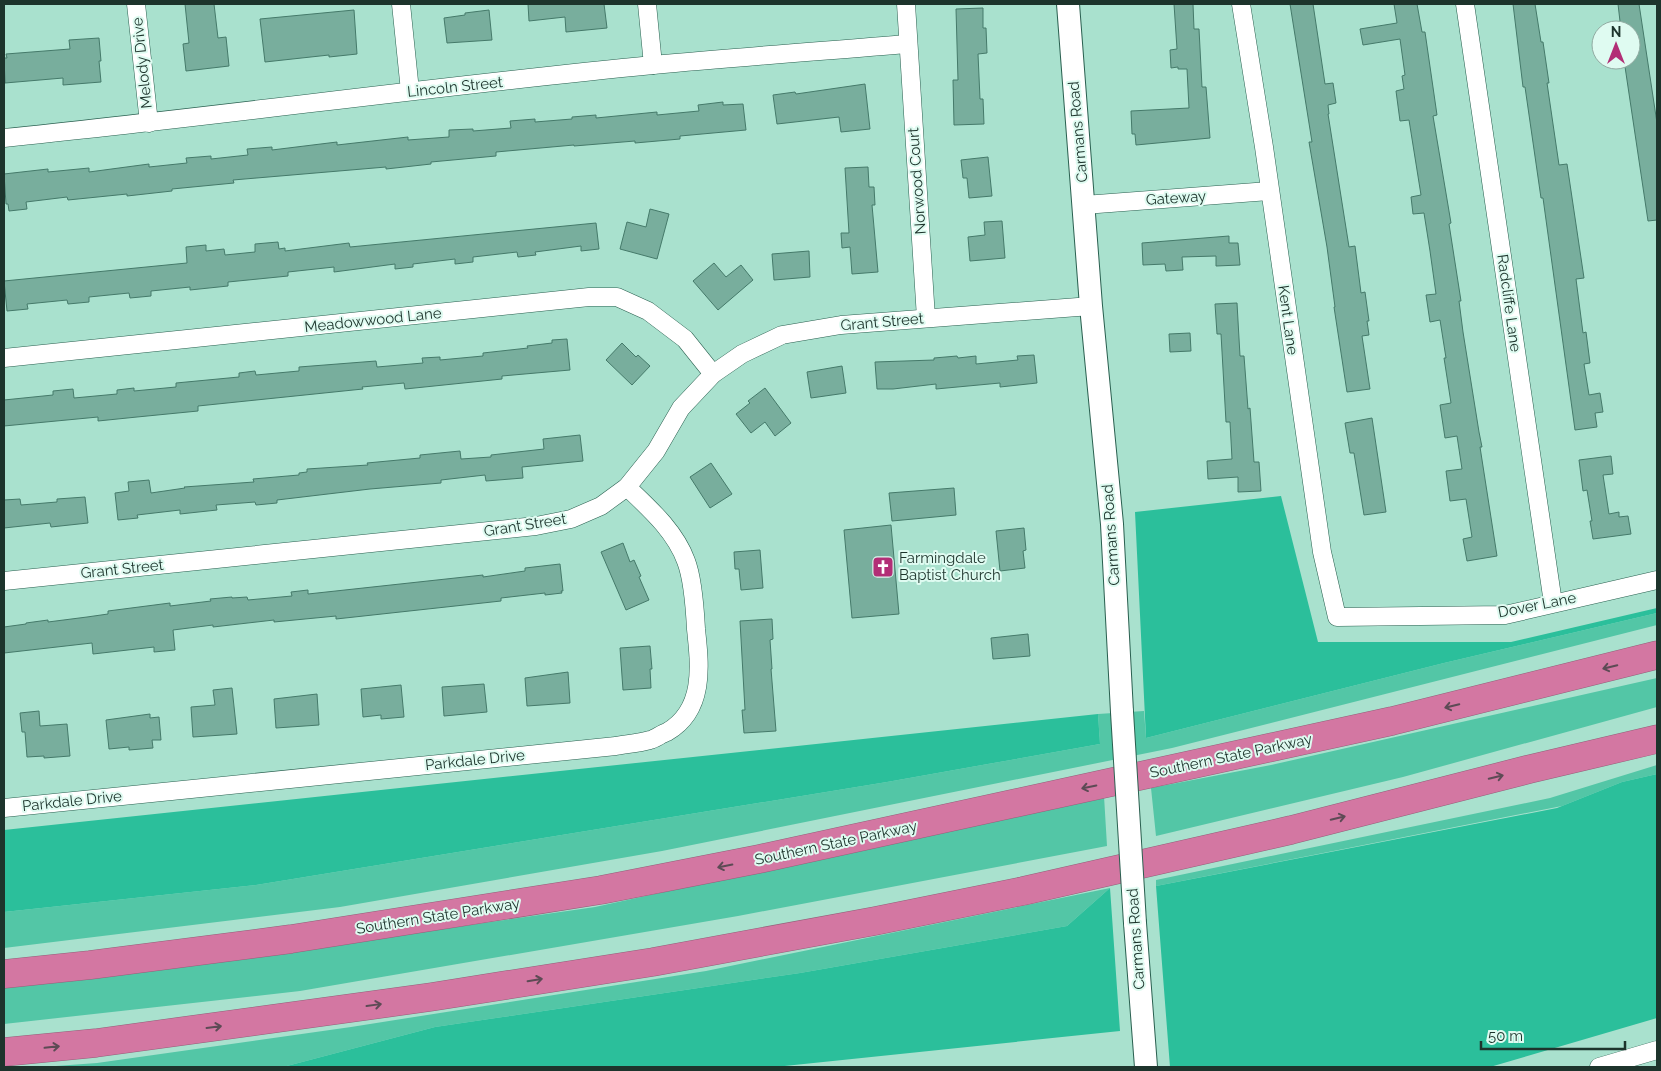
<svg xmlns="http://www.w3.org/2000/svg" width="1661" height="1071" viewBox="0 0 1661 1071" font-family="Raleway,sans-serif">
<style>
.green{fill:#53c6a6}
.forest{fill:#2bbf9b}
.building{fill:#78ae9d;stroke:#457a6a}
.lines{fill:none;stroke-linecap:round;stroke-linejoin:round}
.minor-casing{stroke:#2a6050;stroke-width:19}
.tertiary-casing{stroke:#2a6050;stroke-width:24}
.motorway-casing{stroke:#936079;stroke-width:29}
.minor{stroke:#fff;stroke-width:18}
.tertiary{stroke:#fff;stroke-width:22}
.motorway{stroke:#d377a2;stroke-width:28}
.tertiary-bridge-casing{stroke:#2a6050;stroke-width:24;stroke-linecap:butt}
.tertiary-bridge{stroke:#fff;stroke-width:22}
.oneway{stroke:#5d4b55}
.labels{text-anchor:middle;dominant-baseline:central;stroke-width:4;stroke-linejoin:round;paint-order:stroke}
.street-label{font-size:15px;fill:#1d342c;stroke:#dffbf1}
.poi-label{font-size:15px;fill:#1d342c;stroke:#dffbf1;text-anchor:start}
</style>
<rect width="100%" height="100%" fill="#a9e1ce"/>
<g class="green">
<path d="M1657,613V625L1172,748L662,851L340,907L4,948V912L256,885L887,782L1100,744L1098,714L1144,711L1146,738L1444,663Z"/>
<path d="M1657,678V707L1403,777L1156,836L1151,788L1271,765Z"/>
<path d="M1657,765V774L1622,782L1562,806L1156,886V880L1550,798Z"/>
<path d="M1104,796L1107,846L738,916L300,991L4,1024V983L261,955L595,907Z"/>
<path d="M1110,888L1067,926L800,973L435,1027L283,1067H42L97,1063L351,1027L706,971Z"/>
</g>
<g class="forest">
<path d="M1281,496L1318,642H1511L1657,608V613L1444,663L1146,738L1135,512Z"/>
<path d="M1098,714L1100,744L887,782L256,885L4,912V830Z"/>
<path d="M1657,774V1018L1490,1067H1170L1156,886L1557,808L1622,782Z"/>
<path d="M1110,888L1120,1031L775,1067H283L435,1027L800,973L1067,926Z"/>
</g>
<g class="building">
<path d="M185,4H214L218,38L226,37L229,66L186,71L183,44L189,43Z"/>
<path d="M528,4H604L607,28L566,32L565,17L529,21Z"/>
<path d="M1174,4H1193L1194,29H1199L1202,87H1206L1210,138L1136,145L1135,134H1132L1131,111L1189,108L1187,69H1178V67L1171,68L1170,50L1177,49Z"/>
<path d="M1290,4H1313L1325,84L1333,83L1336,103L1328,105L1329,114H1328L1349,247L1355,246L1361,293L1365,292L1369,321H1367L1369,335L1362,336L1370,389L1347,392L1334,307H1335L1327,247L1309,142H1312Z"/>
<path d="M1394,4H1417L1422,32H1425L1437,115L1433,116L1451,223L1449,224L1461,301H1459L1463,332L1479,432L1482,447H1480L1497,556L1467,561L1463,539L1472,537L1466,499L1450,501L1446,471L1462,469L1457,436L1445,438L1440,405L1451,403L1444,358H1446L1440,320L1430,322L1426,295L1436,294L1430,251L1424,213L1413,214L1411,197L1421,195L1409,120L1400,121L1396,91L1404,89L1402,76L1405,75L1400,39L1363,45L1360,29L1397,23Z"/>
<path d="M1513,4H1535L1541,42H1543L1549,83H1547L1559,165L1567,164L1584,278L1576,279L1583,333L1586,332L1590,363L1584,364L1589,395L1600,393L1603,412L1595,413L1597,427L1575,430L1543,198H1541L1525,87H1523Z"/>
<path d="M1618,4H1639L1657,123V220L1648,221L1624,60H1631V30H1621Z"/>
<path d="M983,8V28H986L987,53L978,54L980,99H983L984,124L954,125L953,80H958L956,9Z"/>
<path d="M354,10L357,54L329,57V55L265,62L260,19Z"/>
<path d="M489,10L492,40L447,43L444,18L465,15V13Z"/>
<path d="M99,38L101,61H99L101,82L63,85V78L5,83L4,58H7L6,54L70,49L69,40Z"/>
<path d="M865,84L870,129L841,132L839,117L777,124L773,95L795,92L796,94Z"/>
<path d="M723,102V105L743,104L746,130L680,136V139L635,143V141L574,146V145L496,152V156L431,162V164L386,169V167L233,180L234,183L172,189V191L127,196V194L68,200L67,197L26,202L27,209L9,211L8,204H6L4,174L48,169V172L89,168V172L149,164V167L187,163L186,158L211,156V159L248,155L247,149L272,147V150L337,142V145L408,137V140L449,137V130L473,129V131L511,128L510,121L535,119V122L572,119V117L596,115V118L657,112V115L699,111L698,105Z"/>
<path d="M988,157L992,196L969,198L967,178H963L961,160Z"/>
<path d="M868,167L869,187H874L875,205H872L878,272L852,274L850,247L842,248L841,233H849L845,168Z"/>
<path d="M650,209L669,214L657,259L620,249L627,222L646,227Z"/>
<path d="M1002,221L1005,258L970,261L968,237L985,235L984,222Z"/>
<path d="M596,223L599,249L581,251V246L535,252L536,255L518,257L517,252L473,257V262L455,264V259L413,264V267L395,269V264L334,272V267L288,272V276L228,282V286L190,290V287L151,291V296L130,298L129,293L89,297V302L68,304L67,300L27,304L28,309L7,311L4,281L187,263L186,247L206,245V251L224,249L225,255L255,252V244L278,242L279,249L285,248V251L349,243L350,247Z"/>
<path d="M1229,236V243H1238L1240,265L1216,266V256L1182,257L1183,270L1166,271L1165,264L1143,265L1142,243Z"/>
<path d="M809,251L810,277L774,280L772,254Z"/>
<path d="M714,263L726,277L741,265L753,280L718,310L693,281Z"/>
<path d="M1237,303L1240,356H1244L1248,409L1250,408L1254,462H1259L1261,491L1238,492V477L1208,479L1207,461L1232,459L1230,422H1226L1221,334H1217L1215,304Z"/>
<path d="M1190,333L1191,351L1170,352L1169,334Z"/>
<path d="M567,339L570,370L502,376V379L405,389L404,383L362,387L363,389L198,406V411L137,417L98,421V417L4,426V400L53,395V391L73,389L74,398L117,394V390L134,388V391L176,387V383L239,377V373L255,371L256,375L299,371V367L376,361L377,367L423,363L422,358L440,357V360L483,356V353L528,348L527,346L552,343V340Z"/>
<path d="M622,343L636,357L638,355L650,366L632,385L606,360Z"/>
<path d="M1034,355L1037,383L1000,387V383L936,389V384L893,389H877L875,362L934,360V358L957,356L958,358L976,356V364L1018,360L1017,356Z"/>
<path d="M842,366L846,393L811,398L807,372Z"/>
<path d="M765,388L791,423L775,436L765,422L751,433L736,414L750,403L748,401Z"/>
<path d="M1372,418L1386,512L1364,515L1354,453H1350L1345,423Z"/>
<path d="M580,435L583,461L522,467L523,478L486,481L485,475L441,480V483L370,489L277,500V503L256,505L255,502L216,505L217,510L180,514V510L137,515L138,518L118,520L115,493L129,491L128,482L149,480L151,493L185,488L184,487L254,482L253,479L299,475V473L307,472V469L368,465L367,463L420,458V455L460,451L461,459L491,457V455L544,449L543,439Z"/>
<path d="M1611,456L1613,474L1603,475L1609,514L1619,512V517L1628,516L1631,534L1593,539L1590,521H1592L1587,490L1583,491L1579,460Z"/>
<path d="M711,463L732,494L710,508L690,477Z"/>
<path d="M954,488L956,515L892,521L889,493Z"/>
<path d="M85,497L88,523L51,527L50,523L4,528V500L20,499L21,505L57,502V499Z"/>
<path d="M891,525L899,614L852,618L844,530Z"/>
<path d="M1024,528L1026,550L1023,551L1025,568L1000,571L996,531Z"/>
<path d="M623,543L630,562L634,560L641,576L639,577L649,600L626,610L601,552Z"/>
<path d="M760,550L763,588L741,590L739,569H735L734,552Z"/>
<path d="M560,564L563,591H561L562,593L545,595V593L501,598V601L336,619V616L274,622V620L213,627V625L173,630L175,650L154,652V647L93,654L92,643L4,653V627L26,624V623L48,620V622L87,617L108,614V611L170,603V606L211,601L210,599L232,597V598L247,597L248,600L292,596L291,592L308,590V594L483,575V577L525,571V568Z"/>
<path d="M772,619L773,639L770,640L772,669H771L776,731L744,733L742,710H745L740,621Z"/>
<path d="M1028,634L1030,656L993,659L991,638Z"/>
<path d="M650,646L652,669H650L651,688L623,690L620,648Z"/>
<path d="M568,672L570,703L527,706L525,678Z"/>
<path d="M484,684L487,712L444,716L442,687Z"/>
<path d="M401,685L404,717L381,719V715L363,717L361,689Z"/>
<path d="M232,688L237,734L193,737L191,707L215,705L213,690Z"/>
<path d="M317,694L319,725L276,728L274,699Z"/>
<path d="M39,711L40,726L67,724L70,756L44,758V756L27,757L25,732H22L20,713Z"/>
<path d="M150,714V718L159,717L161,740H152L153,748L129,750V747L109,749L106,720Z"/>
</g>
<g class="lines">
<g class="minor-casing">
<g id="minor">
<path d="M136,4L149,123"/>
<path d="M401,4L410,91"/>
<path d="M647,4L653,65"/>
<path d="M906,4L926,318"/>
<path d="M1241,4L1264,147L1322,552L1337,617L1505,615L1657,580"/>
<path d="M1465,4L1553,603"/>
<path d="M4,138C220,116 436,86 653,65C738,57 823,51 908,44"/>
<path d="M1084,205L1269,191"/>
<path d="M4,358L589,297H617L648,311L685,339L713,374"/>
<path d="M4,581L536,526L571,519L601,506L627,487L656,451L681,408L713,374L742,354L782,335L841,325L1091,306"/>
<path d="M4,808L616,746C627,744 639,743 650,740C655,739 661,734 667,732C705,710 700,666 696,629C695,610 693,579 686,561C675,531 650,509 627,487"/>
<path d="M1599,1067L1657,1050"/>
</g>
</g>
<g class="tertiary-casing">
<g id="tertiary">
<path d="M1068,4L1091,306L1112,524L1122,712"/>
<path d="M1135,923L1146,1067"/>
</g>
</g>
<g class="motorway-casing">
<g id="motorway">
<path d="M4,974L90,965L291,939L601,890L759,859L1392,721L1657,655"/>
<path d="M4,1052L96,1043L431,997L653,962L875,921L1023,891L1291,830L1530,769L1657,739"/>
</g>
</g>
<use href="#minor" class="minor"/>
<use href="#tertiary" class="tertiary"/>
<use href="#motorway" class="motorway"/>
<g class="tertiary-bridge-casing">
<path id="tertiary-bridge" d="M1122,712L1135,923"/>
</g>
<use href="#tertiary-bridge" class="tertiary-bridge"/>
</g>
<defs><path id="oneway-shaft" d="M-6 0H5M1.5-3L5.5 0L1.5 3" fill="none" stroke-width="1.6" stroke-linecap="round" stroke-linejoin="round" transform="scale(1.25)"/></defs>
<g class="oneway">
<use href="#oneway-shaft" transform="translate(1610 667) rotate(166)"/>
<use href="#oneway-shaft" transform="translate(1452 706) rotate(166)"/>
<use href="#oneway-shaft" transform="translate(1496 777) rotate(-14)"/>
<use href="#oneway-shaft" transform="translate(1089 787) rotate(168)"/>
<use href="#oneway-shaft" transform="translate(1338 818) rotate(-14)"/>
<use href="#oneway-shaft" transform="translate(725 866) rotate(169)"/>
<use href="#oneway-shaft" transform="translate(535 980) rotate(-9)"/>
<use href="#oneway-shaft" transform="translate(374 1005) rotate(-8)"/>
<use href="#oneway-shaft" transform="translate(214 1027) rotate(-7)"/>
<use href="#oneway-shaft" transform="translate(52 1047) rotate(-6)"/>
</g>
<defs>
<g id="church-square" transform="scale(1.125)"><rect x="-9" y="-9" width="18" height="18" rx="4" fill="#b22e76" stroke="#dffbf1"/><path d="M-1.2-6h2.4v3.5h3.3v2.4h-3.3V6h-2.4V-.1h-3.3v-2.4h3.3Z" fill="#fff"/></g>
</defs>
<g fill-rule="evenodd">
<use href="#church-square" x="883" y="567"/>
</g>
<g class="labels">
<g class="street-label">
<text transform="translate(142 63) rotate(-96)">Melody Drive</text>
<text transform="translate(455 87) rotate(-6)">Lincoln Street</text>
<text transform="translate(1078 132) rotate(-95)">Carmans Road</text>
<text transform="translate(917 181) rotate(-94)">Norwood Court</text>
<text transform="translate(1176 198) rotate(-4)">Gateway</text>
<text transform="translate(1509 303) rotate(82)">Radcliffe Lane</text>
<text transform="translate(373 320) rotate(-6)">Meadowwood Lane</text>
<text transform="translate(1288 320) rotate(82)">Kent Lane</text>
<text transform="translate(882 322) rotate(-5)">Grant Street</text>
<text transform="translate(525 525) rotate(-9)">Grant Street</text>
<text transform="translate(1111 535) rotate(-94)">Carmans Road</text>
<text transform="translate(122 569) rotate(-6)">Grant Street</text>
<text transform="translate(1537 605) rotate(-11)">Dover Lane</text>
<text transform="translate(1231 756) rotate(-12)">Southern State Parkway</text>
<text transform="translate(475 760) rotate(-6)">Parkdale Drive</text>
<text transform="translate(72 801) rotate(-6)">Parkdale Drive</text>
<text transform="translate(836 843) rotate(-12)">Southern State Parkway</text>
<text transform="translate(438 916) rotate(-9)">Southern State Parkway</text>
<text transform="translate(1136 939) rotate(-94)">Carmans Road</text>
</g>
<g class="poi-label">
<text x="899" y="558">Farmingdale<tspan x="899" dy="17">Baptist Church</tspan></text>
</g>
</g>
<rect width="1661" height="1071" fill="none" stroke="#1d342c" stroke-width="10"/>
<g transform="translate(1616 45)"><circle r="24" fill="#dffbf1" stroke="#91aba2"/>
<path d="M0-4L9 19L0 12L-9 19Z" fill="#b22e76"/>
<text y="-8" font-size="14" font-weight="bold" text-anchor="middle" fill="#1d342c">N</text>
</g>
<path d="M1481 1041v8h144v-8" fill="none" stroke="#1d342c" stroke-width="2.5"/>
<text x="1488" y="1041" font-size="15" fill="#1d342c" stroke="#dffbf1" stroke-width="4" paint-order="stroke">50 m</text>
</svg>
